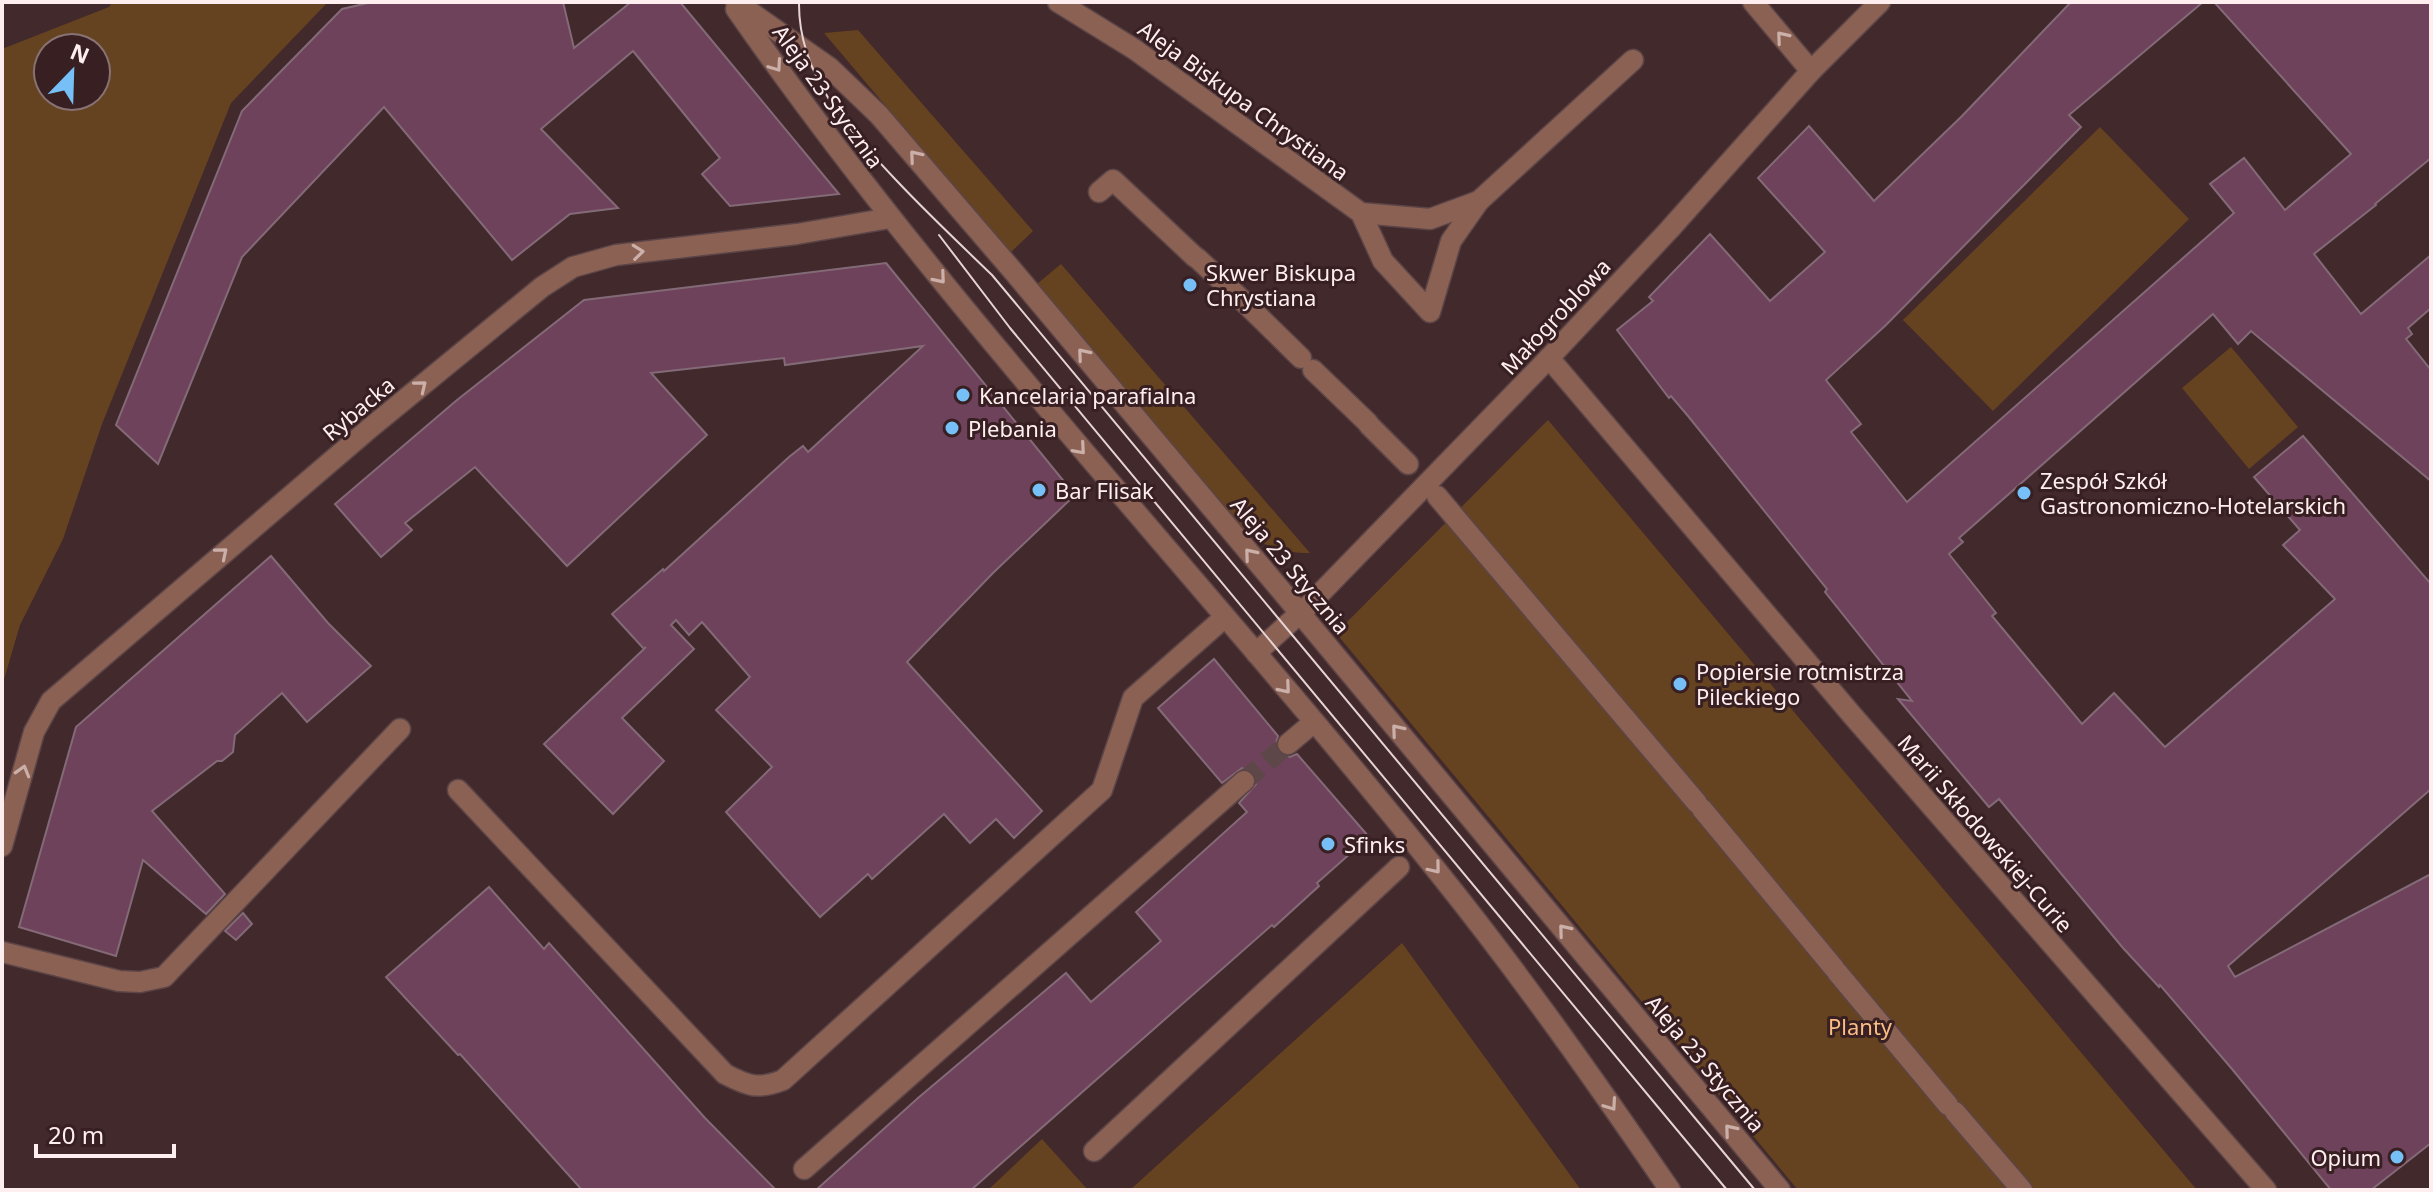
<svg xmlns="http://www.w3.org/2000/svg" width="2433" height="1192" viewBox="0 0 2433 1192" font-family="'Noto Sans',sans-serif">
<style>
.green{fill:#664320;fill-rule:evenodd}
.building{fill:#6f425b;stroke:#836a77;stroke-width:2}
.lines{fill:none;stroke-linecap:round;stroke-linejoin:round}
.minor-tunnel{stroke:#5e4749;stroke-width:20;stroke-dasharray:20 10;stroke-linecap:butt}
.minor-casing{stroke:#5c4547;stroke-width:23}
.minor{stroke:#8b6154;stroke-width:20}
.tram{stroke:#e6d4d5;stroke-width:2}
.oneway{stroke:#cbafa9}
.poi-dot{fill:#76c0f7;stroke:#371f22;stroke-width:3}
.labels{text-anchor:middle;dominant-baseline:central;stroke-width:6;stroke-linejoin:round;paint-order:stroke}
.street-label{font-size:22px;fill:#ffeeef;stroke:#371f22}
.poi-label{font-size:22px;fill:#ffeeef;stroke:#371f22;text-anchor:start}
.park-label{font-size:22px;fill:#fbbd85;stroke:#371f22}
</style>
<rect width="100%" height="100%" fill="#42292c"/>
<g class="green">
<path d="M113,2H328L231,103L102,424L63,539L20,625L2,686V49L109,7ZM96,48V96H48V48Z"/>
<path d="M858,30L1033,231L1010,253L824,33Z"/>
<path d="M2100,127L2189,219L1993,411L1903,320Z"/>
<path d="M1061,264L1310,553C1286,553 1268,548 1248,534L1037,284Z"/>
<path d="M2231,347L2298,427L2249,469L2182,388Z"/>
<path d="M1548,420L2197,1190H1798L1336,633Z"/>
<path d="M1402,943L1581,1190H1130Z"/>
<path d="M1042,1139L1088,1190H988Z"/>
</g>
<g class="building">
<path d="M372,2H563L574,48L631,2H680L839,194L730,206L702,174L720,158L633,51L541,129L618,208L570,214L512,260L384,107L242,257L158,464L116,425L242,111L342,9Z"/>
<path d="M2071,2H2203L2069,115L2081,127L1886,325L1826,380L1861,424L1851,432L1907,502L2234,213L2210,184L2244,158L2285,210L2351,154L2214,2H2431V158L2375,204L2376,205L2314,254L2361,314L2431,255V308L2408,328L2412,334L2406,339L2431,370V481L2251,331L2238,344L2213,314L1959,538L1963,542L1949,554L1996,613L1992,616L2082,724L2114,693L2165,747L2335,599L2283,545L2300,530L2254,477L2303,436L2431,584V789L2228,966L2235,977L2431,874V1143L2371,1190H2331L2232,1069L2160,985L2159,987L2123,948L1999,799L1989,807L1898,699L1912,701L1825,592L1827,589L1688,416L1671,396L1669,398L1617,330L1653,301L1649,297L1710,234L1770,301L1825,252L1758,178L1809,126L1874,201L1962,116Z"/>
<path d="M886,263L1075,495L993,573L907,662L1042,811L1014,838L996,819L970,843L944,814L872,879L868,874L820,917L726,812L772,767L716,710L750,677L702,622L689,635L676,620L671,625L694,649L622,718L664,761L613,814L544,744L646,647L644,649L612,614L663,569L664,571L789,457L803,446L808,452L923,346L785,365L784,358L651,373L707,435L567,566L475,467L405,523L412,530L381,557L335,504L457,400L584,300Z"/>
<path d="M271,556L328,623L371,666L307,722L282,693L235,735L233,752L222,761H217L152,811L225,894L206,914L143,860L116,956L19,927L76,727Z"/>
<path d="M1214,659L1278,736L1275,746L1279,753L1290,757L1297,754L1369,837L1317,883L1319,886L1274,927L1272,925L971,1190H816L918,1098L1066,973L1091,1002L1161,941L1136,912L1247,812L1239,803L1256,784V778L1253,772L1242,768L1222,783L1158,708Z"/>
<path d="M489,887L544,949L549,943L705,1118L776,1190H582L460,1054L458,1055L386,977Z"/>
<path d="M243,913L252,924L236,940L225,931Z"/>
</g>
<g class="lines">
<path class="minor-tunnel" d="M1244,781L1288,744"/>
<g class="minor-casing">
<g id="minor">
<path d="M736,2L830,68L879,115L1013,271L1300,613L1780,1190"/>
<path d="M1058,2L1134,49L1361,213L1430,219L1479,201L1633,60"/>
<path d="M1753,2L1811,71"/>
<path d="M736,9C948,314 1206,582 1438,872C1520,974 1596,1082 1670,1190"/>
<path d="M1099,192L1113,180L1195,257"/>
<path d="M1361,213L1383,261L1430,312L1451,241L1479,201"/>
<path d="M1197,258L1240,298"/>
<path d="M1242,300L1301,358"/>
<path d="M1549,358L1852,715L2266,1190"/>
<path d="M1313,370L1368,423"/>
<path d="M1369,425L1408,464"/>
<path d="M1437,496L1697,803"/>
<path d="M1256,653L1309,605L1549,358L1669,230L1811,71L1880,2"/>
<path d="M1288,744L1314,722"/>
<path d="M458,790L725,1074C748,1086 758,1090 783,1080L1102,790L1133,698L1225,617"/>
<path d="M1702,809L1834,968"/>
<path d="M2,846L34,732L51,701L370,428L542,287L573,267L616,255L797,234L890,218"/>
<path d="M2,952L119,981L140,982L164,977L400,729"/>
<path d="M1837,972L1948,1105"/>
<path d="M1955,1112L2022,1190"/>
<path d="M1094,1151L1399,867"/>
<path d="M804,1169L1244,781"/>
</g>
</g>
<use href="#minor" class="minor"/>
<g class="tram">
<path d="M799,2C798,76 849,130 896,180C927,213 960,244 992,275L1755,1190"/>
<path d="M939,235L1010,328L1727,1190"/>
</g>
</g>
<defs><path id="oneway-chevron" d="M-2-3.5L2.5 0L-2 3.5" fill="none" stroke-width="1.6" stroke-linecap="round" stroke-linejoin="round" transform="scale(2)"/></defs>
<g class="oneway">
<use href="#oneway-chevron" transform="translate(1782 37) rotate(-130)"/>
<use href="#oneway-chevron" transform="translate(776 66) rotate(55)"/>
<use href="#oneway-chevron" transform="translate(915 156) rotate(-130)"/>
<use href="#oneway-chevron" transform="translate(638 252) rotate(-6)"/>
<use href="#oneway-chevron" transform="translate(940 278) rotate(50)"/>
<use href="#oneway-chevron" transform="translate(1083 354) rotate(-130)"/>
<use href="#oneway-chevron" transform="translate(421 386) rotate(-39)"/>
<use href="#oneway-chevron" transform="translate(1080 449) rotate(49)"/>
<use href="#oneway-chevron" transform="translate(222 553) rotate(-40)"/>
<use href="#oneway-chevron" transform="translate(1250 554) rotate(-130)"/>
<use href="#oneway-chevron" transform="translate(1285 688) rotate(50)"/>
<use href="#oneway-chevron" transform="translate(1397 730) rotate(-130)"/>
<use href="#oneway-chevron" transform="translate(23 771) rotate(-74)"/>
<use href="#oneway-chevron" transform="translate(1435 868) rotate(51)"/>
<use href="#oneway-chevron" transform="translate(1564 930) rotate(-130)"/>
<use href="#oneway-chevron" transform="translate(1611 1105) rotate(55)"/>
<use href="#oneway-chevron" transform="translate(1730 1130) rotate(-130)"/>
</g>
<g class="poi-dot">
<circle cx="1190" cy="285" r="8"/>
<circle cx="963" cy="395" r="8"/>
<circle cx="952" cy="428" r="8"/>
<circle cx="1039" cy="490" r="8"/>
<circle cx="2024" cy="493" r="8"/>
<circle cx="1680" cy="684" r="8"/>
<circle cx="1328" cy="844" r="8"/>
<circle cx="2397" cy="1157" r="8"/>
</g>
<g class="labels">
<g class="street-label">
<text transform="translate(829 96) rotate(54)">Aleja 23 Stycznia</text>
<text transform="translate(1244 100) rotate(36)">Aleja Biskupa Chrystiana</text>
<text transform="translate(1555 316) rotate(-47)">Małogroblowa</text>
<text transform="translate(358 408) rotate(-40)">Rybacka</text>
<text transform="translate(1291 565) rotate(50)">Aleja 23 Stycznia</text>
<text transform="translate(1986 833) rotate(49)">Marii Skłodowskiej-Curie</text>
<text transform="translate(1706 1063) rotate(50)">Aleja 23 Stycznia</text>
</g>
<g class="poi-label">
<text x="1206" y="272">Skwer Biskupa<tspan x="1206" dy="25">Chrystiana</tspan></text>
<text x="979" y="395">Kancelaria parafialna</text>
<text x="968" y="428">Plebania</text>
<text x="2040" y="480">Zespół Szkół<tspan x="2040" dy="25">Gastronomiczno-Hotelarskich</tspan></text>
<text x="1055" y="490">Bar Flisak</text>
<text x="1696" y="671">Popiersie rotmistrza<tspan x="1696" dy="25">Pileckiego</tspan></text>
<text x="1344" y="844">Sfinks</text>
<text x="2381" y="1157" text-anchor="end">Opium</text>
</g>
<g class="park-label">
<text x="1860" y="1026">Planty</text>
</g>
</g>
<rect width="2433" height="1192" fill="none" stroke="#ffeeef" stroke-width="8"/>
<g transform="translate(72 72) rotate(23)"><circle r="38" fill="#371f22" stroke="#877274" stroke-width="2"/>
<path d="M0-6L14 30L0 20L-14 30Z" fill="#76c0f7"/>
<text y="-12" font-size="22" font-weight="bold" text-anchor="middle" fill="#ffeeef">N</text>
</g>
<path d="M36 1144v12h138v-12" fill="none" stroke="#ffeeef" stroke-width="4"/>
<text x="48" y="1144" font-size="24" fill="#ffeeef" stroke="#371f22" stroke-width="6" paint-order="stroke">20 m</text>
</svg>
